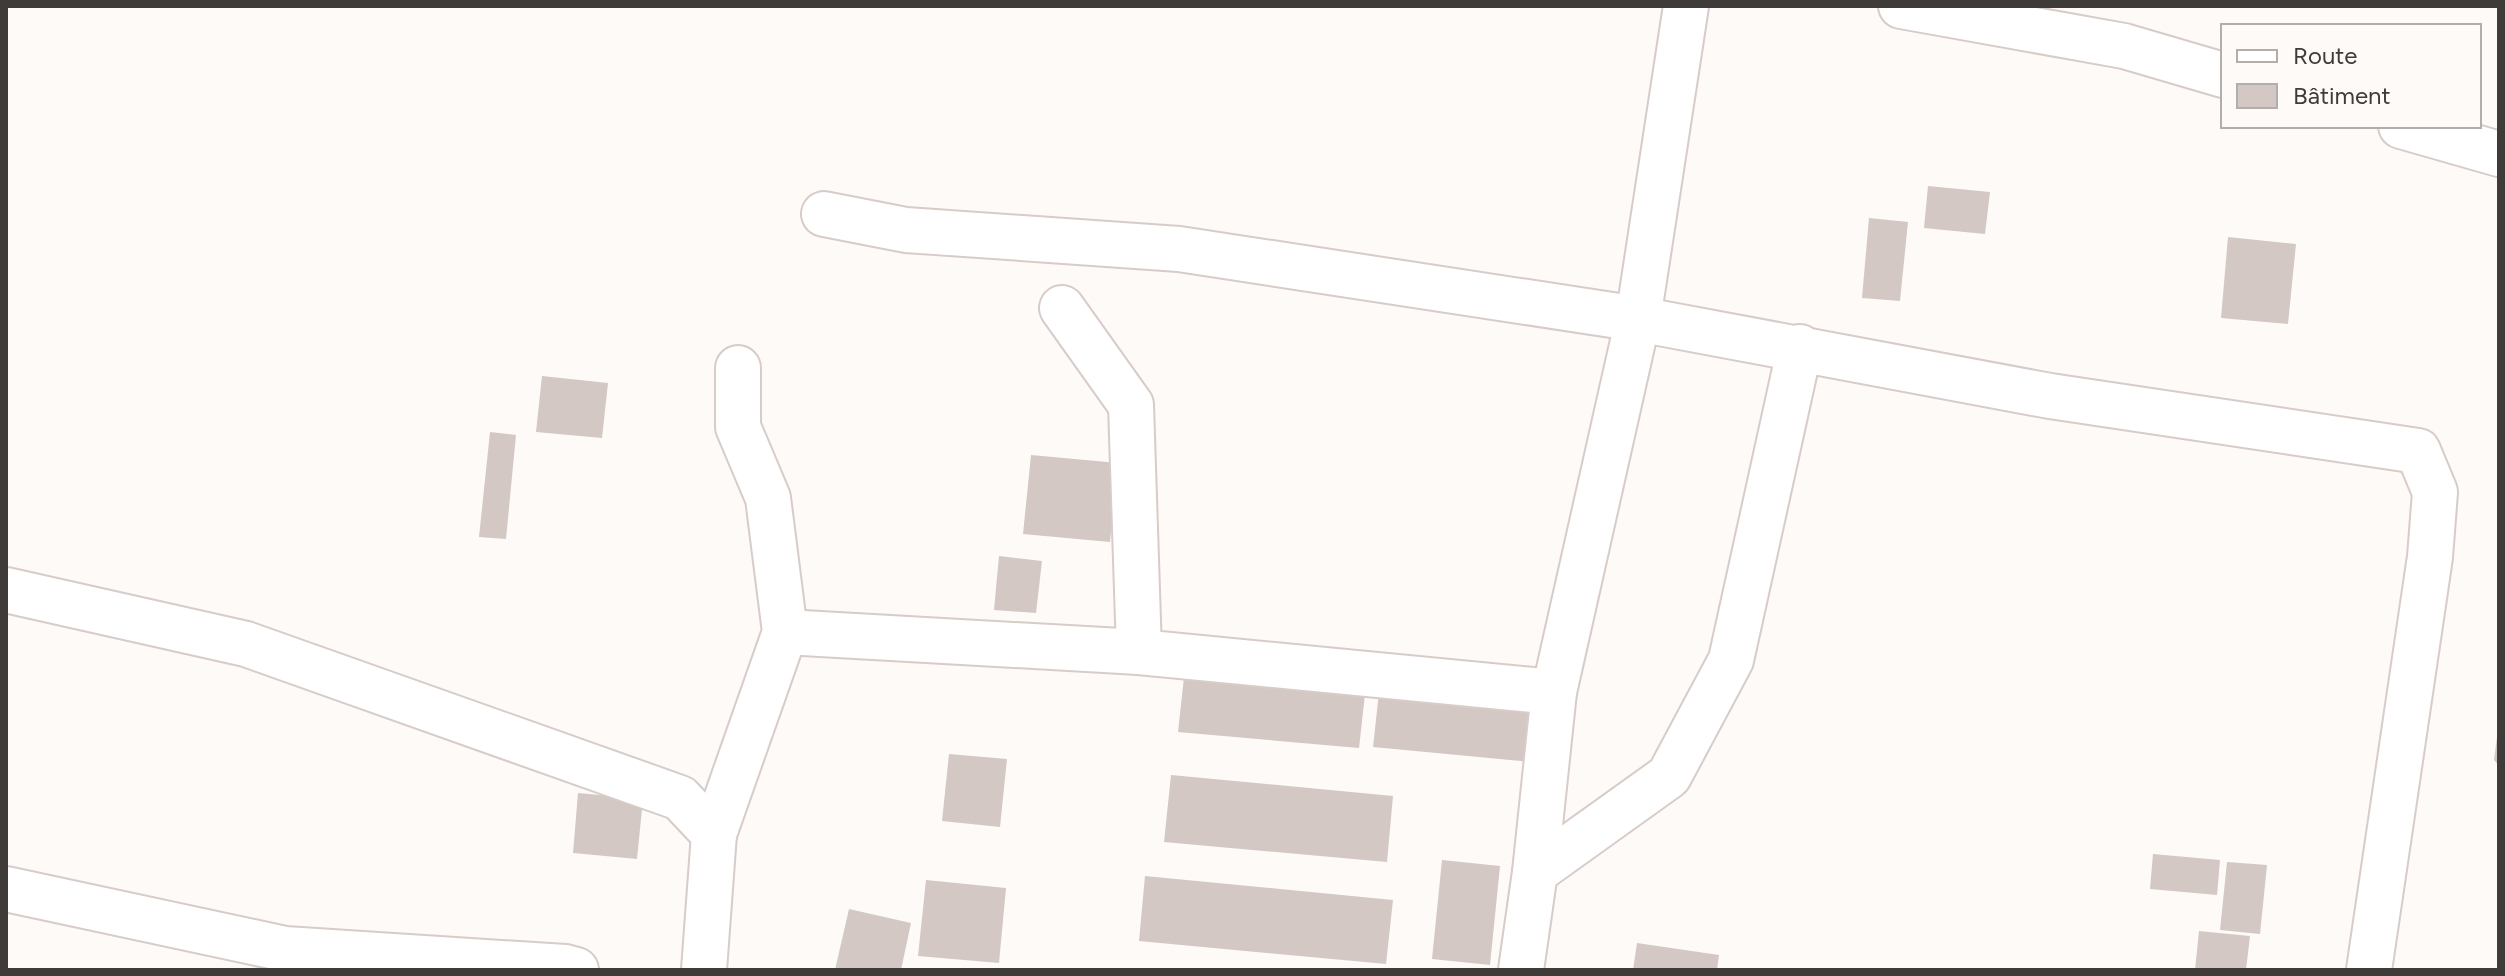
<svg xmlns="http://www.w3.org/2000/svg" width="2505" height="976" viewBox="0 0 2505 976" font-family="Figtree,sans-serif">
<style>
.building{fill:#d3c8c3}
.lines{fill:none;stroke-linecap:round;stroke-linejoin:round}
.minor-casing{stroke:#d7ccc7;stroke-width:48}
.minor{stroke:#fff;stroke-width:44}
</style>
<rect width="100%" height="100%" fill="#fefaf8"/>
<g class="building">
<path d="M1928,186L1990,192L1985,234L1924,228Z"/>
<path d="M1869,218L1908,222L1900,301L1862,298Z"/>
<path d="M2228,237L2296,244L2288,324L2221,318Z"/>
<path d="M542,376L608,383L602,438L536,432Z"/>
<path d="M490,432L516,435L506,539L479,537Z"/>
<path d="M1031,455L1118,463L1110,542L1023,534Z"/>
<path d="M999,556L1042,561L1036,613L994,610Z"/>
<path d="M1184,677L1365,694L1359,748L1178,732Z"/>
<path d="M1380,683L1537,697L1530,762L1373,747Z"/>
<path d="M2497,737H2499V766L2494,760Z"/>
<path d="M949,754L1007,759L1000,827L942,821Z"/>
<path d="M1171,775L1393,796L1387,862L1164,842Z"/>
<path d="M578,793L643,799L637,859L573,853Z"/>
<path d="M2153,854L2220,860L2217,895L2150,889Z"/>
<path d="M1442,860L1500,866L1490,965L1432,959Z"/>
<path d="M2227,862L2267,865L2260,934L2220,930Z"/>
<path d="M1145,876L1393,900L1386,964L1139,941Z"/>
<path d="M926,880L1006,888L999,963L918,956Z"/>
<path d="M849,909L911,923L901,970H835Z"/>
<path d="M2199,931L2250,936L2246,970H2195Z"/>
<path d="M1637,943L1719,955L1717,970H1633Z"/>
</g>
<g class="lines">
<g class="minor-casing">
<g id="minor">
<path d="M1901,6L2124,46L2223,75"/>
<path d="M2401,126L2499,154"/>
<path d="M824,214L906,230L1179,249L1638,319L2050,396L2418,451L2435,492L2430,557L2369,970"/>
<path d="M1062,308L1131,405L1139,652L1554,692L1535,872L1521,970"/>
<path d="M6,590L246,644L680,798L714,834L704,970"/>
<path d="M785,632L1139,652"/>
<path d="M1554,692L1638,319L1686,6"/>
<path d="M714,834L785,632L768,498L738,427V368"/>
<path d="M1535,872L1669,776L1731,660L1800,347"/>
<path d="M6,889L285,949L565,967L576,970"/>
</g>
</g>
<use href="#minor" class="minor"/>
</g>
<rect width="2505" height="976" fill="none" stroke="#3f3b39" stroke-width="16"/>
<rect x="2221" y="24" width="260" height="104" fill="#fefaf8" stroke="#b2aeac" stroke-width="2"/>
<rect x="2237" y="50" width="40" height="12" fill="#ffffff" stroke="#b2aeac" stroke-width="2"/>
<text x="2293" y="64" font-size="24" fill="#3f3b39">Route</text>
<rect x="2237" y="84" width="40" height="24" fill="#d3c8c3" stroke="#b2aeac" stroke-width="2"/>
<text x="2293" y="104" font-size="24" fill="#3f3b39">Bâtiment</text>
</svg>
